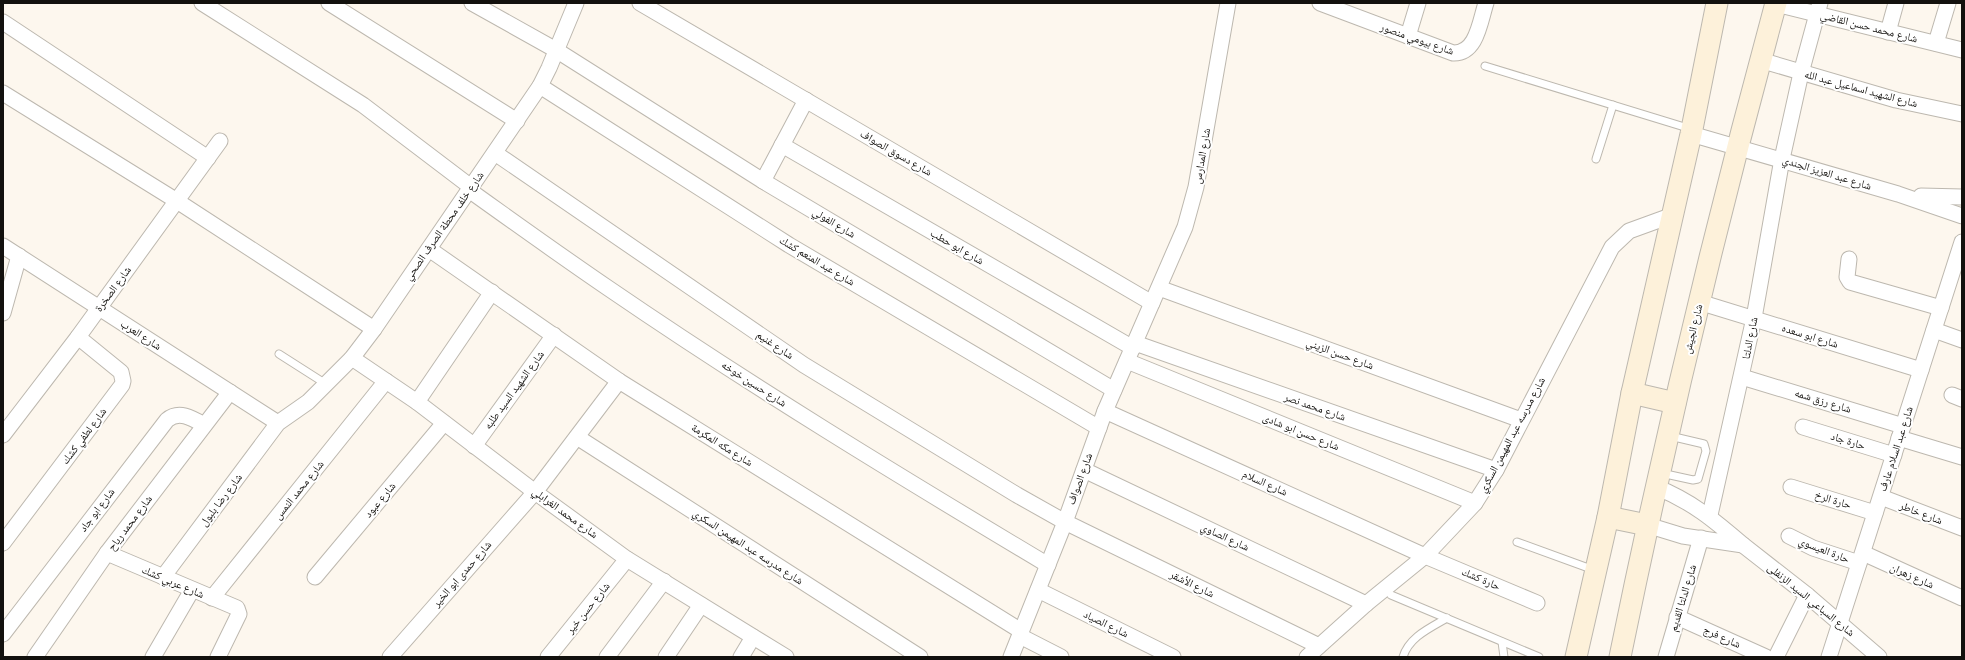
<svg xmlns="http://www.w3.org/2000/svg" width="1965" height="660" viewBox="0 0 1965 660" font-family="'Source Serif 4','Noto Naskh Arabic',serif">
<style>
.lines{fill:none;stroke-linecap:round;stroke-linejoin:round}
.lane-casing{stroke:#bdb8af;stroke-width:9}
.street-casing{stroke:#bdb8af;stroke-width:17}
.secondary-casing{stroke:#bdb8af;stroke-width:23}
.lane{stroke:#fff;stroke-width:7}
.street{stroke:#fff;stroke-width:15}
.secondary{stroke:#fdf1da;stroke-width:21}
.labels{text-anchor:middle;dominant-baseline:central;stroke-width:4;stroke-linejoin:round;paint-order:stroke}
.street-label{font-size:11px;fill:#13110e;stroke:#fff}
</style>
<rect width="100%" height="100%" fill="#fdf7ee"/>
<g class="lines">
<g class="lane-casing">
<g id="lane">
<path d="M1485,66L1691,129"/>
<path d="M1596,159L1613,105"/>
<path d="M279,354L326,384"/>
<path d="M1661,473L1693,480L1698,479L1706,451L1704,444L1670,436"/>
<path d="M1517,542L1594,570"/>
<path d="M1391,595L1539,657"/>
<path d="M1502,642L1504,657"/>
<path d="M1403,657C1409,637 1430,628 1447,618"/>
</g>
</g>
<g class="street-casing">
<g id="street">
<path d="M202,3L363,105L471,187"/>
<path d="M329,3L517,121"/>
<path d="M472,3L556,50L763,181L1114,390"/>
<path d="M640,3L1152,303"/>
<path d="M1320,3L1453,53C1477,54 1480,21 1486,3"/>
<path d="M1776,4L1962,50"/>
<path d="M3,22L208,158"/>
<path d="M1888,32L1896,3"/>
<path d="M1408,36L1418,3"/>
<path d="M1936,43L1948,3"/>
<path d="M1760,60L1896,100L1962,114"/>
<path d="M540,86L789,245L1099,428"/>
<path d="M3,93L177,201L374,329"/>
<path d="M1691,134L1898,194L1962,216"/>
<path d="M782,145L1133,348"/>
<path d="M495,153L804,365L1017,495L1065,522L1319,646"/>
<path d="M763,181L806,100"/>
<path d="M469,190C515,223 561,256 608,288C751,386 899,476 1048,565"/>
<path d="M1921,196L1962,197"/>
<path d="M3,246L278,423"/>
<path d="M429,249L619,381L1021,631"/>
<path d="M1849,259L1847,277L1850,282L1941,308"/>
<path d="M1159,288L1521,420"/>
<path d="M1699,302L1921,370"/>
<path d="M3,313L19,256"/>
<path d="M1934,330L1962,340"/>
<path d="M1135,343L1496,470"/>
<path d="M352,358L417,402L535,492L627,559L786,657"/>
<path d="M1127,361L1475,503"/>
<path d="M1742,377L1903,426"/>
<path d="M1952,395L1962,399"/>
<path d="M417,402L492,292"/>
<path d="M1105,411L1425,556L1537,603"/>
<path d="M1803,427L1894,455"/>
<path d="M3,435L78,337L220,141"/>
<path d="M577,437L920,657"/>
<path d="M1899,438L1962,457"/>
<path d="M474,446L554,335"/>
<path d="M1084,470L1366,604"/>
<path d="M1791,487L1875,513"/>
<path d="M1881,497L1962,528"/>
<path d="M1710,515L1754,318L1782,159L1801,73L1820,3"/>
<path d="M1647,525L1683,536L1743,545C1714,520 1691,501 1656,487"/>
<path d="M1789,536L1813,548L1859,563"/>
<path d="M3,543L122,385L123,381L121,372L78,337"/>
<path d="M1743,545L1807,595L1879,657"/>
<path d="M107,553L237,608L239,614L218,657"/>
<path d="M1863,553L1962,598"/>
<path d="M163,577L278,423L308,402L352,358L374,329L540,86L549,68L576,3"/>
<path d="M315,577L444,423"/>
<path d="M1038,590L1173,657"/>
<path d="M212,598L386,381"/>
<path d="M1677,617L1766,657"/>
<path d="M3,634L167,420C179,410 192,418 204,425"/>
<path d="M1020,636L1061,657"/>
<path d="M35,657L107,553L230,392"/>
<path d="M153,657L192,590"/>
<path d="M390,657L535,492L619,381"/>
<path d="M548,657L627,559"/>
<path d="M607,657L664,581"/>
<path d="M666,657L701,605"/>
<path d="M741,657L753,637"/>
<path d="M1011,657L1065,522L1105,411L1185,227L1196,187L1228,3"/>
<path d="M1307,657L1366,604L1425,556L1475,503L1496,470L1612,247L1629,231L1673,215"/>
<path d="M1666,657L1701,538"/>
<path d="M1776,657L1807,595"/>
<path d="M1829,657L1962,242"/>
</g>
</g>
<g class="secondary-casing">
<g id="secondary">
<path d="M1632,393L1675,403"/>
<path d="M1608,517L1647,525"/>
<path d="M1576,657L1608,517L1632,393L1691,134L1717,3"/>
<path d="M1620,657C1665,437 1717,219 1776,3"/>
</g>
</g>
<use href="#lane" class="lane"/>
<use href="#street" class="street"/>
<use href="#secondary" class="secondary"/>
</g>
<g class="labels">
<g class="street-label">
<text transform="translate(1869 27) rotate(14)">شارع محمد حسن القاضي</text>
<text transform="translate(1417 39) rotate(19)">شارع بيومي منصور</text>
<text transform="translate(1861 89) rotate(15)">شارع الشهيد اسماعيل عبد الله</text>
<text transform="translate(896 153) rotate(30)">شارع دسوق الصواف</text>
<text transform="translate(1202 156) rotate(-80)">شارع المدارس</text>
<text transform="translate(1827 173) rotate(17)">شارع عبد العزيز الجندي</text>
<text transform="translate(834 223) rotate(31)">شارع الفولي</text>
<text transform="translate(444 226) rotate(-55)">شارع خلف محطة الصرف الصحي</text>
<text transform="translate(957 247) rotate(30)">شارع ابو حطب</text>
<text transform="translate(817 261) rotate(31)">شارع عبد المنعم كشك</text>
<text transform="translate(113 289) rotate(-54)">شارع الصخرة</text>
<text transform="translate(1693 329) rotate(-76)">شارع الجيش</text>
<text transform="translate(141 335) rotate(33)">شارع العرب</text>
<text transform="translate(1810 336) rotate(17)">شارع ابو سعده</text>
<text transform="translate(1750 338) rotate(-79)">شارع الدلتا</text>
<text transform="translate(775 345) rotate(34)">شارع غنيم</text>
<text transform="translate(1340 354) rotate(20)">شارع حسن الزيني</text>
<text transform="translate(754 384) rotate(33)">شارع حسين خوخه</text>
<text transform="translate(514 390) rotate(-54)">شارع الشهيد السيد طلبه</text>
<text transform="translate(1823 401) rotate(17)">شارع رزق شمه</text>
<text transform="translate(1315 407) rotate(19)">شارع محمد نصر</text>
<text transform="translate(1301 432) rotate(22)">شارع حسن ابو شادى</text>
<text transform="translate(1512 435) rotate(-62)">شارع مدرسه عبد المهيمن السكري</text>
<text transform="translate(84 436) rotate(-53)">شارع لطفي كشك</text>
<text transform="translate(1848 441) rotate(17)">حارة جاد</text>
<text transform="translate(722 445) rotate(32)">شارع مكه المكرمة</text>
<text transform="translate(1896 449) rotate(-72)">شارع عبد السلام عارف</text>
<text transform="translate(1080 479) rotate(-70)">شارع الصواف</text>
<text transform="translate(1265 483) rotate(24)">شارع السلام</text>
<text transform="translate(299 490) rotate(-51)">شارع محمد النمس</text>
<text transform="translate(221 500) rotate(-53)">شارع رضا بلبول</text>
<text transform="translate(380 500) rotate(-50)">شارع عبود</text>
<text transform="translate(1833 500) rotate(17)">حارة الرخ</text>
<text transform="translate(97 510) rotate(-53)">شارع ابو جاد</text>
<text transform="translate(565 513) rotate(36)">شارع محمد الغرابلي</text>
<text transform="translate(1921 513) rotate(21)">شارع خاطر</text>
<text transform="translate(130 523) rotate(-53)">شارع محمد رياح</text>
<text transform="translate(1225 537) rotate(25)">شارع الصاوي</text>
<text transform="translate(748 547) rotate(33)">شارع مدرسه عبد المهيمن السكري</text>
<text transform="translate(1824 550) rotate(21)">حارة العيسوي</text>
<text transform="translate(462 574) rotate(-49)">شارع حمدى ابو الخير</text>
<text transform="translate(1912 576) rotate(24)">شارع زهران</text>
<text transform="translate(1481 579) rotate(23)">حارة كشك</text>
<text transform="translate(173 582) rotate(23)">شارع عربي كشك</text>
<text transform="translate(1192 584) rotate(26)">شارع الأشقر</text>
<text transform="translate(1683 598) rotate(-73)">شارع الدلتا القديم</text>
<text transform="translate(1811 600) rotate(39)">شارع السباعي السيد الزنفلى</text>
<text transform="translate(588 608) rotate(-51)">شارع حسن خير</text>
<text transform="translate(1106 624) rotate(26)">شارع الصياد</text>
<text transform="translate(1722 637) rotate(24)">شارع فرج</text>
</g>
</g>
<rect width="1965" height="660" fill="none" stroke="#13110e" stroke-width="8"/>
</svg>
